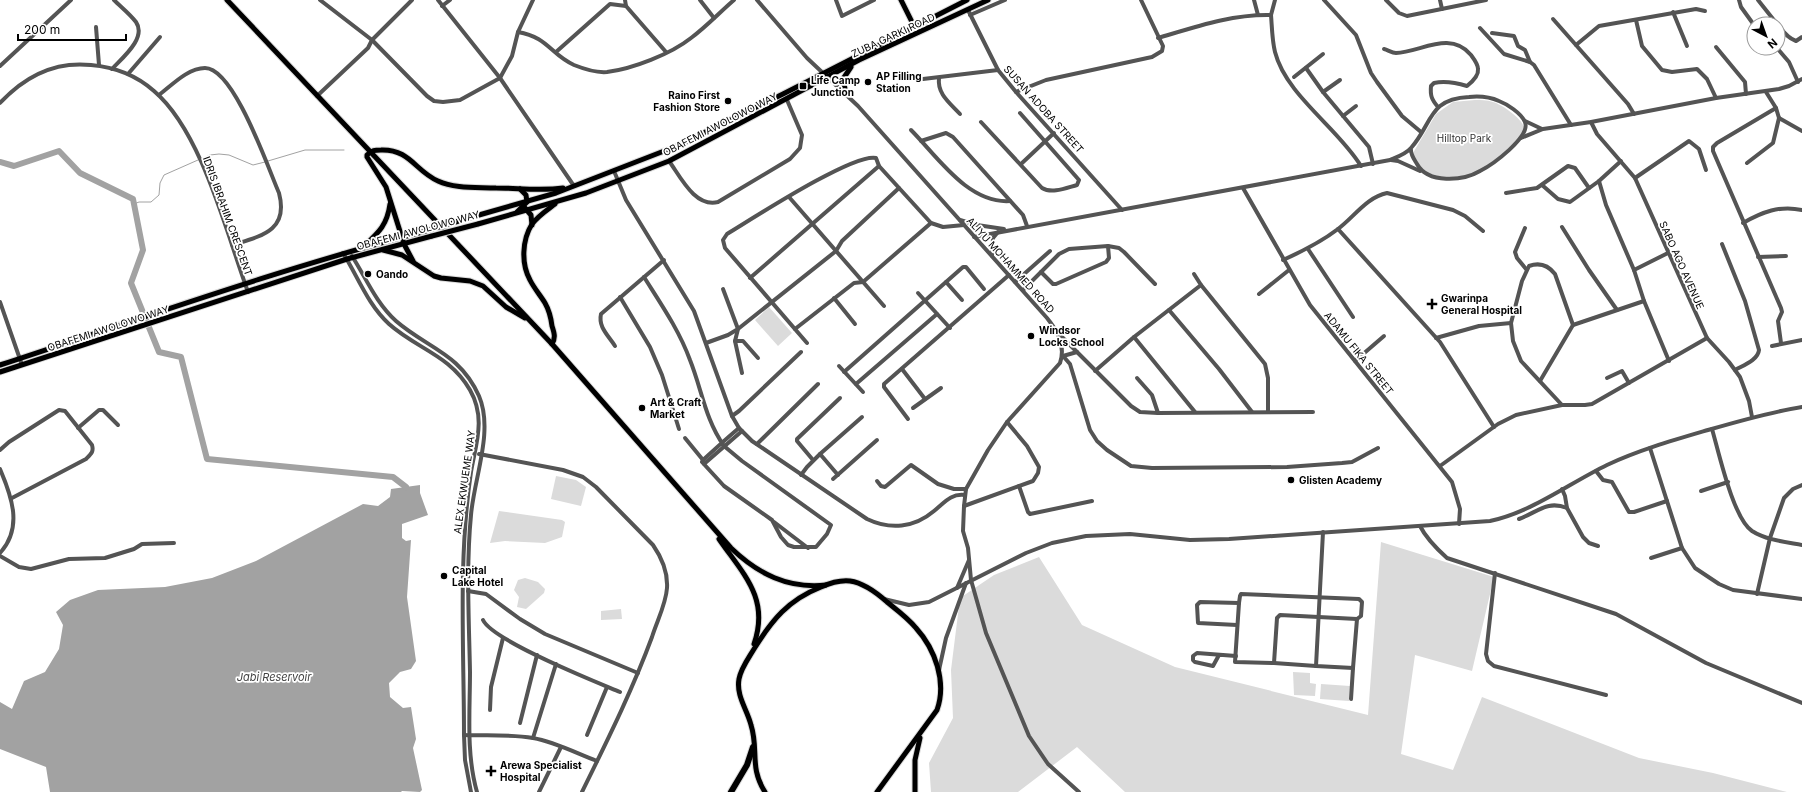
<svg xmlns="http://www.w3.org/2000/svg" width="1802" height="792" viewBox="0 0 1802 792" font-family="Inter,sans-serif">
<style>
.green{fill:#dbdbdb}
.water{fill:#a2a2a2}
.lines{fill:none;stroke-linecap:round;stroke-linejoin:round}
.stream{stroke:#a2a2a2;stroke-width:1}
.river{stroke:#a2a2a2;stroke-width:6}
.major-casing{stroke:#dbdbdb;stroke-width:7}
.highway-casing{stroke:#dbdbdb;stroke-width:8}
.minor{stroke:#545454;stroke-width:4}
.major{stroke:#000;stroke-width:5}
.highway{stroke:#000;stroke-width:6}
.major-bridge-casing{stroke:#dbdbdb;stroke-width:7;stroke-linecap:butt}
.major-bridge{stroke:#000;stroke-width:5}
.poi-dot{fill:#000;stroke:#fff;stroke-width:1.5}
.labels{text-anchor:middle;dominant-baseline:central;stroke-width:3.5;stroke-linejoin:round;paint-order:stroke}
.street-label{font-size:10px;fill:#000;stroke:#fff}
.poi-label{font-size:10px;font-weight:bold;fill:#000;stroke:#fff;text-anchor:start}
.park-label{font-size:10px;fill:#323232;stroke:#fff}
.water-label{font-size:11px;font-style:italic;fill:#434343;stroke:#fff}
</style>
<rect width="100%" height="100%" fill="#fff"/>
<g class="green">
<path d="M1475,100C1481,100 1487,100 1493,102C1501,104 1525,120 1524,129C1523,141 1486,168 1475,173C1464,177 1437,179 1427,173C1420,169 1417,161 1413,153L1436,114L1453,102Z"/>
<path d="M769,307L792,333L778,346L755,320Z"/>
<path d="M556,476L576,480L586,487L581,506L551,499Z"/>
<path d="M499,511L562,520L565,522L562,537L545,543L505,541L490,543Z"/>
<path d="M1381,542L1494,577L1472,671L1415,655L1401,754L1453,770L1482,697L1639,758L1713,773L1787,792H1125L1077,747L1018,792H931L929,763L953,718L951,670L960,598L994,575L1039,557L1082,625L1175,667L1368,715Z"/>
<path d="M525,578L538,582L545,589L544,593L526,609L517,607L519,597L514,590L518,580Z"/>
<path d="M621,609L622,619L601,620V611Z"/>
<path d="M1293,672L1310,673V683L1316,684L1315,696L1294,695Z"/>
<path d="M1321,684L1350,686L1349,701L1320,699Z"/>
</g>
<path class="water" d="M420,485V493L428,515L402,524V538L406,541L411,540L407,597L416,661L411,669L400,672L389,683L390,697L403,708L411,707L416,739L413,748L422,790L420,792L402,791L401,792H50L46,767L0,749V702L12,709L24,681L45,672L59,649L63,625L56,612L70,600L98,590L165,587L212,578L256,561L363,504L378,506L390,497L391,489Z"/>
<g class="lines">
<g class="stream">
<path d="M201,159L210,155L219,154L229,155L253,165L265,162"/>
<path d="M268,161L305,150H344"/>
<path d="M134,204L139,202H151L159,195L160,183L164,175L198,160"/>
</g>
<path class="river" d="M0,162L14,166L59,151L80,173L133,199L143,250L131,283L159,352L181,357L207,459L393,477L406,487"/>
<g class="major-casing">
<g id="major">
<path d="M227,0L552,344L731,548C758,574 788,589 826,585"/>
<path d="M901,0L914,26"/>
<path d="M846,94L843,79L851,67"/>
<path d="M525,208L531,215L532,225"/>
<path d="M517,212L527,202L526,195L520,189"/>
<path d="M472,217L556,193L677,146L783,94L967,0"/>
<path d="M478,224L586,193L669,161L859,60L988,0"/>
<path d="M362,248C378,233 387,226 390,204"/>
<path d="M383,250L402,255L434,276L441,278L470,281L483,286L506,307L525,318"/>
<path d="M413,261L404,244L386,187L367,157V155C372,150 375,150 381,150C410,149 415,171 438,181C455,189 477,187 496,188C518,188 541,191 563,188"/>
<path d="M552,344C556,338 554,332 552,326C551,318 549,310 545,303C540,295 534,288 530,280C521,264 522,240 532,224C538,216 547,210 555,204"/>
<path d="M0,365C140,319 279,269 422,232"/>
<path d="M0,372L347,259L432,236"/>
<path d="M719,539C743,574 770,598 754,644"/>
<path d="M765,792C749,767 759,750 751,725C747,709 736,696 739,679C741,668 748,659 754,649C772,620 788,600 821,587C830,583 841,580 850,581C864,583 877,593 887,602C897,610 908,618 916,628C935,649 947,682 937,710L877,792"/>
<path d="M915,792V760L920,738"/>
</g>
</g>
<g class="highway-casing">
<path id="highway" d="M731,792L747,765L753,747"/>
</g>
<g class="minor">
<path d="M320,0L372,40L427,96L434,101L443,102L460,100L500,78L512,56L518,32L533,0"/>
<path d="M438,0L500,78L574,186"/>
<path d="M625,0L626,6L666,52"/>
<path d="M700,0L714,18"/>
<path d="M757,0L807,58L858,106L1047,318C1057,330 1066,346 1060,363L1007,422L988,450L966,489L964,506L963,531L968,548L971,580L986,633L1029,736L1048,764L1079,792"/>
<path d="M836,0L842,16L874,0"/>
<path d="M1254,0L1258,15"/>
<path d="M1324,0L1356,35L1371,73L1377,82L1402,116L1421,132"/>
<path d="M1386,0L1399,13L1407,16L1486,0"/>
<path d="M1440,0L1442,9"/>
<path d="M1739,0L1741,7L1754,25"/>
<path d="M1758,0L1777,24"/>
<path d="M442,6L450,0"/>
<path d="M968,10L998,70L1016,92L1122,210"/>
<path d="M1673,12L1687,46"/>
<path d="M970,15L1005,0"/>
<path d="M1271,15C1272,27 1272,40 1275,52C1286,95 1338,128 1361,166"/>
<path d="M1553,19L1628,104L1634,114"/>
<path d="M1636,20L1642,46L1662,70L1672,72L1697,69L1707,79L1716,98"/>
<path d="M1778,25C1783,31 1787,38 1796,41L1802,37"/>
<path d="M96,27L99,65"/>
<path d="M1480,28L1504,54L1530,62L1534,65L1571,125"/>
<path d="M518,32C548,37 551,55 574,65C584,69 596,73 607,72C632,69 671,54 691,38C706,27 720,12 734,0"/>
<path d="M1492,33L1514,36L1518,46L1525,50L1530,62"/>
<path d="M1158,38C1195,27 1232,14 1271,15L1275,0"/>
<path d="M1576,45L1599,26L1696,9L1705,11"/>
<path d="M1716,47L1745,82L1746,94"/>
<path d="M1777,48L1789,62L1798,82"/>
<path d="M1384,49C1388,50 1392,53 1396,53C1421,52 1450,30 1471,55C1474,59 1478,64 1478,69C1479,76 1472,82 1467,86C1457,83 1444,81 1434,83L1431,86C1430,96 1432,100 1438,107"/>
<path d="M556,52L610,4L626,6"/>
<path d="M0,66L71,0"/>
<path d="M1306,68L1323,92L1369,147L1373,164"/>
<path d="M112,69C122,58 147,38 136,22C130,14 121,7 114,0"/>
<path d="M128,74L160,37"/>
<path d="M1294,77L1323,54"/>
<path d="M939,78C937,94 950,103 960,114"/>
<path d="M923,79L998,70"/>
<path d="M1016,92L1046,80L1152,57L1162,51L1163,46L1141,0"/>
<path d="M1323,92L1340,80"/>
<path d="M1766,92L1776,108L1779,118L1802,131"/>
<path d="M159,95C172,85 188,68 205,68C234,68 268,168 279,193C289,231 261,236 232,245"/>
<path d="M317,96L368,48L372,40L412,0"/>
<path d="M0,103C25,76 54,61 91,65C114,67 136,75 154,91C202,132 226,232 248,292"/>
<path d="M1776,108L1717,143L1713,147V151L1781,308L1782,312L1778,321L1781,343"/>
<path d="M1343,116L1356,106"/>
<path d="M1525,121L1542,129"/>
<path d="M981,122L1042,188C1052,194 1066,188 1077,185L1079,180L1020,113"/>
<path d="M1591,122L1597,134L1635,178L1707,338L1729,362L1740,377L1749,401L1752,417"/>
<path d="M911,130C937,156 968,204 1010,201"/>
<path d="M1521,138L1543,129L1591,122L1716,98L1779,89L1789,86L1802,79"/>
<path d="M921,141L946,133L953,137L1023,215L1027,226"/>
<path d="M1391,160L1398,161L1420,171"/>
<path d="M669,161C680,176 695,208 718,202L790,159L800,148L802,135L787,100"/>
<path d="M1747,163L1773,143L1779,118"/>
<path d="M1021,164L1054,133"/>
<path d="M614,171L626,200L694,311L732,416L739,428L752,441L867,519C890,530 914,528 934,511C944,503 951,493 965,495"/>
<path d="M1635,178L1689,141L1699,149L1706,170"/>
<path d="M1599,181L1606,205L1634,270L1644,301L1669,361"/>
<path d="M1542,185L1558,199L1570,202L1599,181L1621,161"/>
<path d="M1243,188L1310,305L1452,482L1460,509L1459,524"/>
<path d="M1506,193L1537,188L1568,166L1575,168L1589,188"/>
<path d="M789,197L884,306"/>
<path d="M960,220L977,225L1004,229"/>
<path d="M1743,223C1762,212 1780,205 1802,210"/>
<path d="M1562,227L1589,270L1617,310"/>
<path d="M1525,228L1515,252L1517,258L1526,269"/>
<path d="M1338,229L1440,342L1494,427"/>
<path d="M974,237L1390,160C1397,157 1406,154 1411,148C1433,123 1428,99 1469,97C1479,96 1490,97 1499,101C1507,104 1521,113 1525,122C1531,137 1492,165 1480,171C1463,181 1428,184 1417,164C1414,159 1410,154 1411,148"/>
<path d="M1722,244L1745,301L1759,350C1758,360 1744,365 1735,370"/>
<path d="M1308,249L1353,317"/>
<path d="M343,253C358,277 368,305 389,324C417,349 450,355 470,390C486,418 476,443 471,472C458,559 464,648 464,735L465,760L471,792"/>
<path d="M352,256C366,278 376,303 396,321C427,348 460,353 479,396C494,431 474,478 471,515C466,567 469,620 470,672C470,711 466,754 477,792"/>
<path d="M992,256L993,238L998,232"/>
<path d="M1758,257L1786,256"/>
<path d="M1283,260C1303,251 1321,242 1338,229C1354,217 1367,197 1387,193L1453,210L1465,216L1483,231"/>
<path d="M1634,270L1668,253"/>
<path d="M1041,272L1053,284H1056L1106,262L1109,258L1108,246"/>
<path d="M644,277C661,304 679,330 690,360C702,390 705,419 724,446L742,461L831,525L827,534L816,547H794L788,545L781,537L772,520L724,486L702,462L703,460C715,449 727,438 739,428"/>
<path d="M750,278L879,166"/>
<path d="M946,282L962,300"/>
<path d="M1015,282L1050,251"/>
<path d="M1201,285L1265,364L1268,378V412"/>
<path d="M1023,290L1059,254L1069,249L1108,246L1119,248L1124,252L1155,284"/>
<path d="M918,293L950,328"/>
<path d="M1259,294L1289,270"/>
<path d="M620,297L650,347L662,375L679,429"/>
<path d="M834,298L855,324"/>
<path d="M0,302L22,365"/>
<path d="M1169,310L1219,369L1252,412"/>
<path d="M795,329L854,283L863,282L931,223"/>
<path d="M1058,333L1131,406L1140,412L1158,413L1313,412"/>
<path d="M1134,337L1195,412"/>
<path d="M1436,338L1479,326L1511,323"/>
<path d="M735,341H743L758,358"/>
<path d="M706,343L728,335L738,329L723,289"/>
<path d="M807,343L725,248L723,240L727,234C752,219 853,153 876,158L879,166L931,223L943,227L964,225"/>
<path d="M615,346C608,335 598,327 601,314L664,260"/>
<path d="M1772,346L1802,340"/>
<path d="M1063,356L1070,364L1090,430L1097,441L1107,450L1131,466L1152,468L1287,467L1342,463L1352,462L1378,448"/>
<path d="M1063,356L1077,352"/>
<path d="M1355,361L1384,336"/>
<path d="M839,366L863,392"/>
<path d="M902,369L925,399"/>
<path d="M1095,371L1134,337L1201,285L1194,274"/>
<path d="M844,372L963,267H966L984,289"/>
<path d="M742,373L735,341L738,329L836,251L842,241L899,188"/>
<path d="M1137,378L1152,395L1158,413"/>
<path d="M1607,378L1622,371L1629,383"/>
<path d="M1540,381L1573,325L1644,301"/>
<path d="M856,384L937,314"/>
<path d="M1562,405L1521,361L1513,341L1511,323L1522,281L1529,266C1540,262 1548,265 1555,274L1573,325"/>
<path d="M913,408L941,388"/>
<path d="M732,416L739,411L801,352"/>
<path d="M908,419L884,387V384L1009,275"/>
<path d="M78,428L99,410H103L118,425"/>
<path d="M1712,429C1719,453 1733,518 1752,531C1766,540 1786,542 1802,545"/>
<path d="M685,438L703,460"/>
<path d="M757,444L818,384"/>
<path d="M1650,448L1682,548L1695,568L1719,584L1733,590L1802,599"/>
<path d="M0,450L9,442L59,410L65,411L92,445C94,452 91,454 86,459L12,498"/>
<path d="M479,454L563,470L583,477L596,487L653,545C662,558 668,572 667,588C666,604 657,621 652,637C632,691 607,741 582,792"/>
<path d="M813,460L797,441V439L840,398"/>
<path d="M704,464L742,431"/>
<path d="M1440,466L1498,424L1516,415L1562,405H1585L1592,404L1707,338"/>
<path d="M0,469C12,497 23,528 0,553"/>
<path d="M1596,471L1603,480L1612,482L1629,512H1634L1667,501"/>
<path d="M801,475L807,467L820,454"/>
<path d="M838,475L820,454L862,417"/>
<path d="M833,479L877,440"/>
<path d="M877,481L881,486L885,487L911,465L938,484L954,489H966"/>
<path d="M1019,486L1028,512L1030,514L1092,501"/>
<path d="M1562,489L1565,496L1567,508L1583,537L1589,543L1598,546"/>
<path d="M1701,491L1728,482"/>
<path d="M964,506L1033,481L1038,473L1039,467L1027,446L1007,422"/>
<path d="M1519,519C1538,512 1547,500 1567,508"/>
<path d="M774,522L808,548"/>
<path d="M1420,526C1426,538 1437,549 1447,558L1616,614L1706,663L1802,703"/>
<path d="M1323,532L1316,666L1353,668L1357,619"/>
<path d="M0,556L19,567L31,569L69,559L105,558L134,549L142,544L174,543"/>
<path d="M1651,558L1682,548"/>
<path d="M1495,573L1486,654L1488,661L1494,666L1606,695"/>
<path d="M957,588L969,560"/>
<path d="M468,591L486,594L520,619L545,634L638,673"/>
<path d="M1241,594L1359,599L1362,602L1361,616L1357,619L1280,615L1277,618L1274,663L1235,662L1239,603L1240,596Z"/>
<path d="M1757,594L1770,538L1784,498L1793,489L1802,485"/>
<path d="M884,599L909,605L929,602L1026,553L1052,543L1086,536L1130,534L1190,540L1229,539L1490,521C1532,512 1568,484 1607,465C1639,450 1674,440 1708,430C1739,421 1770,412 1802,407"/>
<path d="M483,620C493,641 594,681 620,692"/>
<path d="M1237,625L1198,623L1197,605L1200,602L1239,603"/>
<path d="M1219,655L1213,666L1195,662L1193,660V656L1197,653L1236,656"/>
<path d="M1274,663L1316,666"/>
<path d="M939,670L946,638L966,583"/>
<path d="M1351,699L1353,668"/>
<path d="M490,710L491,687L503,638"/>
<path d="M520,723L537,655"/>
<path d="M464,735C487,736 510,734 533,738C555,742 576,753 597,761"/>
<path d="M587,735L607,687"/>
<path d="M533,738L556,664"/>
<path d="M539,792L561,747"/>
</g>
<use href="#major" class="major"/>
<use href="#highway" class="highway"/>
<g class="major-bridge-casing">
<g id="major-bridge">
<path d="M422,232L472,217"/>
<path d="M432,236L478,224"/>
</g>
</g>
<use href="#major-bridge" class="major-bridge"/>
</g>
<g class="poi-dot">
<circle cx="868" cy="82" r="4"/>
<rect x="799" y="82" width="8" height="8" rx="2"/>
<circle cx="728" cy="101" r="4"/>
<circle cx="368" cy="274" r="4"/>
<path d="M1430 298h4v4h4v4h-4v4h-4v-4h-4v-4h4z"/>
<circle cx="1031" cy="336" r="4"/>
<circle cx="642" cy="408" r="4"/>
<circle cx="1291" cy="480" r="4"/>
<circle cx="444" cy="576" r="4"/>
<path d="M489 765h4v4h4v4h-4v4h-4v-4h-4v-4h4z"/>
</g>
<g class="labels">
<g class="street-label">
<text transform="translate(893 35) rotate(-25)">ZUBA GARKI ROAD</text>
<text transform="translate(1044 109) rotate(48)">SUSAN ADOBA STREET</text>
<text transform="translate(720 124) rotate(-27)">OBAFEMI AWOLOWO WAY</text>
<text transform="translate(228 216) rotate(70)">IDRIS IBRAHIM CRESCENT</text>
<text transform="translate(418 230) rotate(-15)">OBAFEMI AWOLOWO WAY</text>
<text transform="translate(1011 265) rotate(48)">ALIYU MOHAMMED ROAD</text>
<text transform="translate(1682 265) rotate(66)">SABO AGO AVENUE</text>
<text transform="translate(108 328) rotate(-18)">OBAFEMI AWOLOWO WAY</text>
<text transform="translate(1359 353) rotate(51)">ADAMU FIKA STREET</text>
<text transform="translate(464 482) rotate(-82)">ALEX EKWUEME WAY</text>
</g>
<g class="poi-label">
<text x="876" y="76">AP Filling<tspan x="876" dy="12">Station</tspan></text>
<text x="811" y="80">Life Camp<tspan x="811" dy="12">Junction</tspan></text>
<text x="720" y="95" text-anchor="end">Raino First<tspan x="720" dy="12">Fashion Store</tspan></text>
<text x="376" y="274">Oando</text>
<text x="1441" y="298">Gwarinpa<tspan x="1441" dy="12">General Hospital</tspan></text>
<text x="1039" y="330">Windsor<tspan x="1039" dy="12">Locks School</tspan></text>
<text x="650" y="402">Art &amp; Craft<tspan x="650" dy="12">Market</tspan></text>
<text x="1299" y="480">Glisten Academy</text>
<text x="452" y="570">Capital<tspan x="452" dy="12">Lake Hotel</tspan></text>
<text x="500" y="765">Arewa Specialist<tspan x="500" dy="12">Hospital</tspan></text>
</g>
<g class="park-label">
<text x="1464" y="138">Hilltop Park</text>
</g>
<g class="water-label">
<text x="274" y="677">Jabi Reservoir</text>
</g>
</g>
<g transform="translate(1766 36) rotate(139)"><circle r="19" fill="#ffffff" stroke="#999999"/>
<path d="M0-3L7 15L0 10L-7 15Z" fill="#000000"/>
<text y="-6" font-size="11" font-weight="bold" text-anchor="middle" fill="#000000">N</text>
</g>
<path d="M18 34v6h108v-6" fill="none" stroke="#000000" stroke-width="2"/>
<text x="24" y="34" font-size="12" fill="#000000" stroke="#ffffff" stroke-width="3" paint-order="stroke">200 m</text>
</svg>
